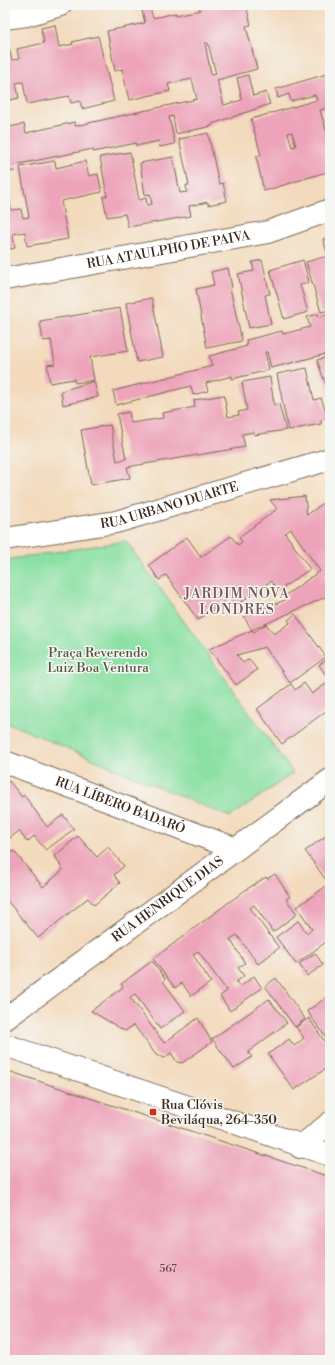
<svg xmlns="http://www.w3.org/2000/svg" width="335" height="1365" viewBox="0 0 335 1365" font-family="'Libre Bodoni',serif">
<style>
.green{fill:#8ae0a3;stroke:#628560}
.building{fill:#eda4ba;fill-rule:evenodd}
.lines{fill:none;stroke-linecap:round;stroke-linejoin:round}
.minor-casing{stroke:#7b6855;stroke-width:24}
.minor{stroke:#fff;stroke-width:22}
.poi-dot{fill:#c8321e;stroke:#f6f6f2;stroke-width:1.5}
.labels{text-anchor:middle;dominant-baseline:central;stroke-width:3;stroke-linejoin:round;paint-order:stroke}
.number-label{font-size:11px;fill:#684845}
.street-label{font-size:13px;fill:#3b2a1e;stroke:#f6f6f2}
.park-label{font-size:13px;fill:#4f583f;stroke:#f6f6f2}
.poi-label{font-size:13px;fill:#3b2a1e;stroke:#f6f6f2;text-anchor:start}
.neighbourhood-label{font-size:14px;letter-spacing:1px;fill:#795555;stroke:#f6f6f2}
</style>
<rect width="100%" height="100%" fill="#f6f6f2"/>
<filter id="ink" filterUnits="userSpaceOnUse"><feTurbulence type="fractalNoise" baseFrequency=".025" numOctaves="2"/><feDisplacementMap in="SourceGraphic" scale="8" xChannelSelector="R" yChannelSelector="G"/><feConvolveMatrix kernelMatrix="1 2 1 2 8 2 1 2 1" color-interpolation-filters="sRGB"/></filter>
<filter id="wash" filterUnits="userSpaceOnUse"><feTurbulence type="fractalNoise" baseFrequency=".012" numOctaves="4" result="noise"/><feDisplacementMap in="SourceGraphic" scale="16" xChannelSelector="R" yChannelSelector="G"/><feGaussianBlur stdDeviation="0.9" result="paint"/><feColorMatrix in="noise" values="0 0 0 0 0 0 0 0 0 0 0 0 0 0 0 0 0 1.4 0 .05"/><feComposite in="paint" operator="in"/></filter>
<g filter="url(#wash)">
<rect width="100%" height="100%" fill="#f3dabc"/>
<path class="green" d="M126,541L293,773L230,817L5,722V560Z"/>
<g id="blocks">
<g class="building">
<path d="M206,5H246L251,25L246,26L257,69L217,80L224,105L242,100L237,78L248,75L253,96L266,92L270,104L212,124V126L176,134L173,116L169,117L175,144L160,147L159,141L136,146V143L93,152V149L14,165L15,171L5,172V128L24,124L26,133L75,122V126L197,99L192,79L168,84L170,91L129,100L122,69L115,71L107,31L145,23L142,10L150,8L153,18L176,13V15L200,10L199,7ZM205,43H208L216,74L211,75Z"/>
<path d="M55,25L59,47L73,44L72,42L98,36L114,101L82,109L80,101L71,103L69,96L27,104L23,82L16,83L19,98L5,101V49L9,48L12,60L19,59L17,49L44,43L41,28Z"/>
<path d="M330,73V107L320,110L330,142V171L264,191L256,156L261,155L251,119L317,100L315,95L291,101L289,94L278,98L276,89ZM292,132L296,146L292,147L288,133Z"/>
<path d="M330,112V125L326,113Z"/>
<path d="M208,133L219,184L223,183L227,201L208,205V202L189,206L191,216L128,227L125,214L107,217L103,197L107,196L100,157L130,152L139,200L146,198L147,205L152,204L150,194L145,195L140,163L173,157L180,193L187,192L186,185H189L179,139Z"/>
<path d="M55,161L56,168L85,161L89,176L98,174L102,192L61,201L68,239L27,246L25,232L13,234L15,248L5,250V195L9,194L11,210L21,209L23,218L29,217L20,167Z"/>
<path d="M330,237V310L321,312L306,262L328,256L323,239Z"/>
<path d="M262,260L270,294L265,295L271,324L249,328L238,274L254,271L252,262Z"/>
<path d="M303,260L309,282L300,285L308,312L284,319L270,270Z"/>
<path d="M228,268L232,287L230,288L242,341L207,348L196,289L214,285L211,272Z"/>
<path d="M152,298L163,357L137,362L126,303Z"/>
<path d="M120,308L128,351L90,357L94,380L75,383L74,379L50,383L47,365L55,364L51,340L43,341L40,321Z"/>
<path d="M318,314L319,317L330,314V353L271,368L267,352H265L269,370L232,379V376L206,383L208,391L193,395L191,386L116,405L113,391L212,366L209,356L247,346L246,340L282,331L283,334L310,327L307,317Z"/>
<path d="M330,356V397L317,360Z"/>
<path d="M307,368L314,400L321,398L328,418L321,420V424L288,430L277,374Z"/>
<path d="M270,377L274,405L279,404L286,430L254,435V432L242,434L245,447L127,467L130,478L91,485L81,430L110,425L117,461L126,459L117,414L129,412L131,423L163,418L162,413L195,407L194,400L224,395L228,417L239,415L238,412L247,410L242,382Z"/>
<path d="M94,381L98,397L63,405L61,391Z"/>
<path d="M305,496L307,515L330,498V571L324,576L328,582L330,580V595L252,630L244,617L285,600L283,597L320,571L291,529L285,533L310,569L278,591L271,581L235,606L230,597L198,620L166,575L159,580L149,565L187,537L201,557L231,536L238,545L242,542L239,537L277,509L270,500Z"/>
<path d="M295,614L326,657L290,683L265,647L237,655L243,663L249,659L257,670L236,685L209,649L252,630L254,632L266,624L274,634L290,623L288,620Z"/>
<path d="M327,659L330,663V677L328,678L319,665Z"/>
<path d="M330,681V717L326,711L282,744L257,709L291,684L295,690L304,683L312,694Z"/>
<path d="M9,781L22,797L24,795L47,827L63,815L74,829L46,850L34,836L27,842L19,831L5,842V784Z"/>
<path d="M330,833V939L296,964L276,937L298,921L307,933L312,929L297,907L329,884L305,851Z"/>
<path d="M78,836L97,857L108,847L124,866L114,875L120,883L94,905L88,898L38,938L5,898V857L14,851L43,887L63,870L55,856Z"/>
<path d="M275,874L290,897L286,899L297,914L273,932L254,905L250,908L279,948L258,964L237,935L230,939L245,963L238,968L244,976L236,982L240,987L254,976L262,988L230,1011L220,996L227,991L198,951L193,955L211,982L191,996L182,983L175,988L153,959L244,891L266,877L267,879Z"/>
<path d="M315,953L323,965L307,976L299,964Z"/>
<path d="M152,961L165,979L163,981L185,1011L160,1029L135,994L130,997L164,1043L198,1018L212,1042L182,1063L177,1062L171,1053L165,1058L156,1055L134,1025L125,1031L91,1011L123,987L121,984Z"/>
<path d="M276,978L305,1019L295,1027L265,986Z"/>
<path d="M330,995V1043L307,1011Z"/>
<path d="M269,999L287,1023L248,1052L252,1057L234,1069L212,1039Z"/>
<path d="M309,1018L330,1050V1066L294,1090L268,1054L289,1039L294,1046L304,1038L296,1027Z"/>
<path d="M5,1070L330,1177V1360H5Z"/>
</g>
</g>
</g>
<g filter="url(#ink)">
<use href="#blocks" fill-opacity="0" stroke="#7b6855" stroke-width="1"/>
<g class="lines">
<g class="minor-casing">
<g id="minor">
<path d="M5,18L27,15L60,5"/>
<path id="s1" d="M5,279L268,232L330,210"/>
<path id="s2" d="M5,539L116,522L330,459"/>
<path id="s3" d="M5,762L236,849"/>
<path id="s4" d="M5,1019L330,780"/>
<path d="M5,1045L330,1155"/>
<path d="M300,1147L330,1123"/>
</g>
</g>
<use href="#minor" class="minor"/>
</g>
</g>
<rect class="poi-dot" x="149" y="1108" width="8" height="8" rx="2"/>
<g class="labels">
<g class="number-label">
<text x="168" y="1269">567</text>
</g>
<g class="street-label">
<text stroke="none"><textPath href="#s1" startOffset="166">RUA ATAULPHO DE PAIVA</textPath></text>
<text stroke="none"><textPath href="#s2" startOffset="168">RUA URBANO DUARTE</textPath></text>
<text stroke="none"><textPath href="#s3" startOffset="123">RUA LÍBERO BADARÓ</textPath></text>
<text stroke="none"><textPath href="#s4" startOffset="202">RUA HENRIQUE DIAS</textPath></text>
</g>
<g class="park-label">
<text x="98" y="653">Praça Reverendo<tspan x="98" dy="15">Luiz Boa Ventura</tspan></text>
</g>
<g class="poi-label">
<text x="161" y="1105">Rua Clóvis<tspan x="161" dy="15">Beviláqua, 264-350</tspan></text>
</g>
<g class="neighbourhood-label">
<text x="237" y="594">JARDIM NOVA<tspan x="237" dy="16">LONDRES</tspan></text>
</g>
</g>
<rect width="335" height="1365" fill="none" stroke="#f6f6f2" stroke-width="20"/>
</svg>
